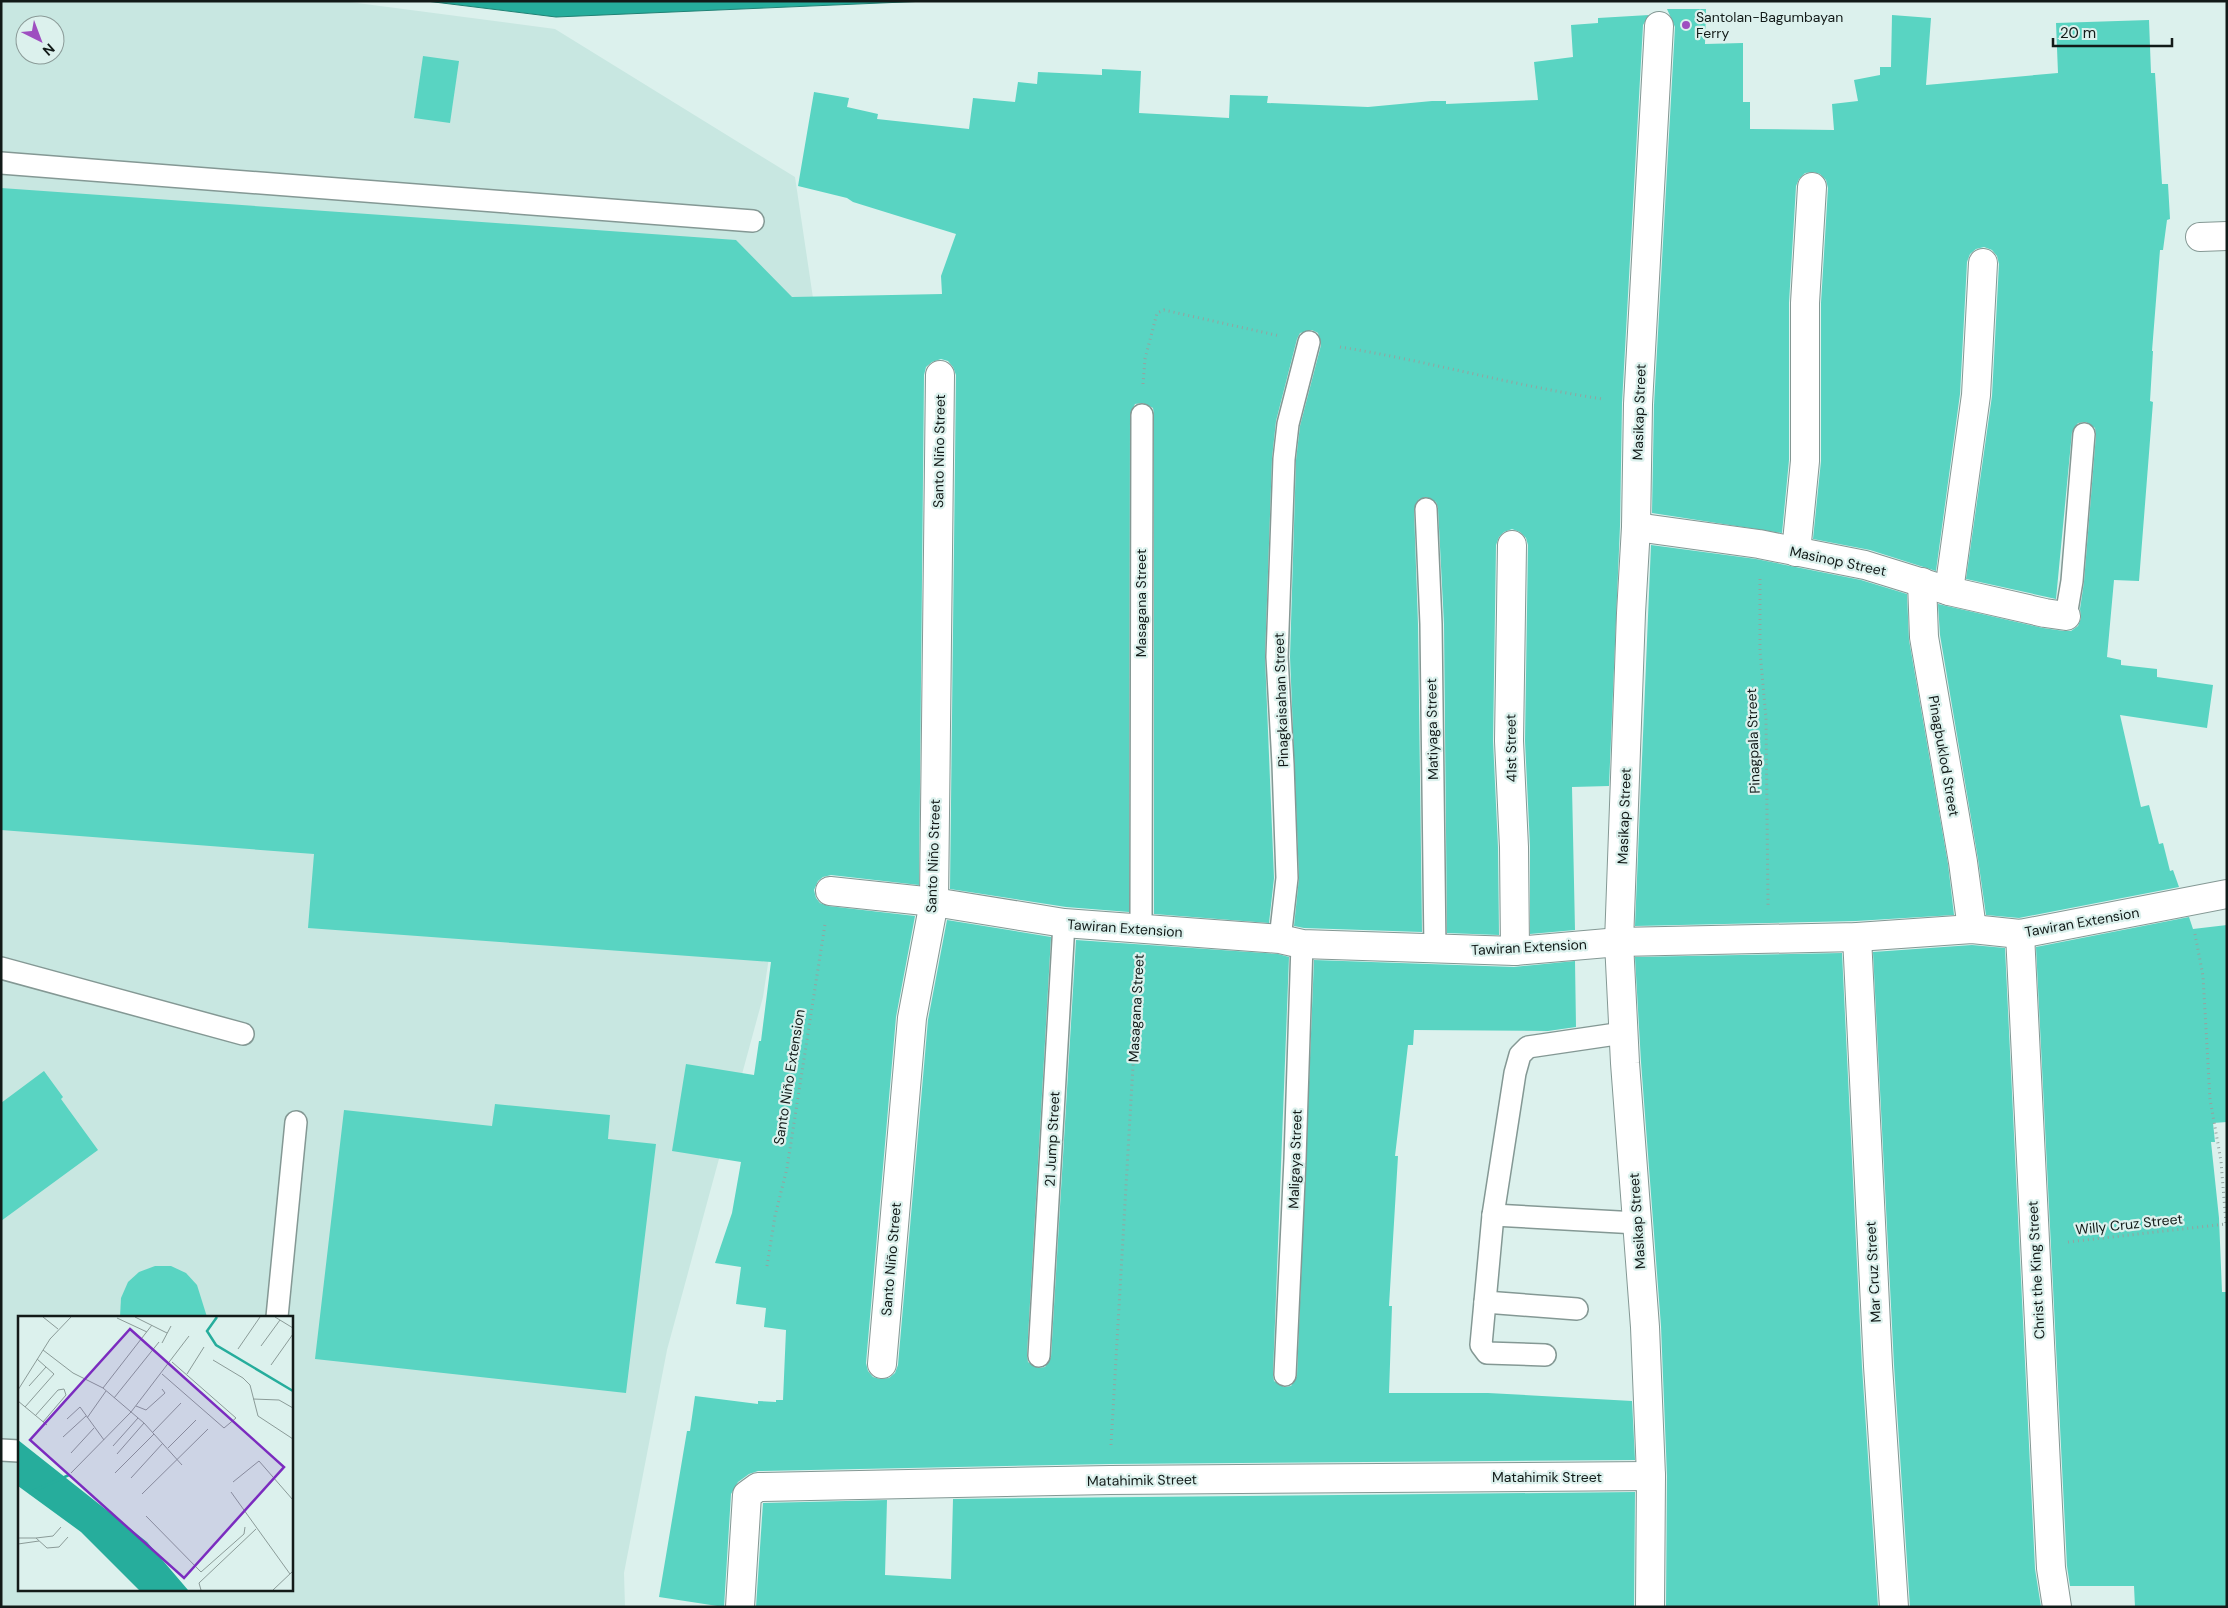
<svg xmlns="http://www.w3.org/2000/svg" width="2228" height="1608" viewBox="0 0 2228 1608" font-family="'DM Sans',sans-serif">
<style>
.built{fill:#c8e7e1;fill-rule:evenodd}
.water{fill:#26ad9c;stroke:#208174}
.building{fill:#59d4c2}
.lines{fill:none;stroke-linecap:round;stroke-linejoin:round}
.lane-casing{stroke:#849894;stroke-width:24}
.street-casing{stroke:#849894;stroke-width:30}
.path{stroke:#93a4a0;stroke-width:3;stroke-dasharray:1 4;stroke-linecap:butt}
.lane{stroke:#fff;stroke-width:21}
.street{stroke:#fff;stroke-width:28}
.poi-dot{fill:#9e4fc0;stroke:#dcf1ed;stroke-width:2}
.labels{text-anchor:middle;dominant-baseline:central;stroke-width:4.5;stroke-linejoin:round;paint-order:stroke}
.poi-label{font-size:14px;fill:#121a18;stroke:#dcf1ed;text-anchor:start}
.street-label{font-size:14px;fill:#121a18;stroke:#dcf1ed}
.inset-river{fill:none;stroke:#26ad9c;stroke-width:2.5}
.inset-road{fill:none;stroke:#8b9b98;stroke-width:1}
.view{fill:#7b2cbf;fill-opacity:0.15;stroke:#7b2cbf;stroke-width:2.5}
.inset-edge{fill:none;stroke:#121a18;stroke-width:2.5}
</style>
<rect width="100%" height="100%" fill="#dcf1ed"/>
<path class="built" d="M1,1H342L555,29L795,177L813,298L781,878L763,997L667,1350L624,1573L625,1607H1ZM25,25H55V55H25ZM19,1317H291V1589H19Z"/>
<path class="water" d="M426,1H927L556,17Z"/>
<g class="building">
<path d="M1667,9H1706L1705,44L1743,43V102H1750V129L1834,130L1832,104L1858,101L1854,80L1880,75V67H1891L1892,15L1931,18L1926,85L2058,73L2056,23L2149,20L2151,73H2155L2162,184H2168L2170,219L2167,220L2163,250H2160L2152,351H2153L2150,401L2153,402L2139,581L2114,580L2107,657L2121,660V665L2157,669V677L2213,685L2207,728L2120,715L2141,807L2149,805L2159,844L2163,843L2170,871L2173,870L2179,887L2019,918L1986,915L1978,859L1940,635L1938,604L2043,628L2064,631H2071L2078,626L2081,618L2080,609L2084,582L2096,435L2095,428L2086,422L2078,423L2072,432L2056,599L1966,579L1992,396L1999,264L1997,256L1992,250L1984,247L1976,249L1970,254L1967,262L1960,394L1936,571L1870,550L1813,539L1821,461V303L1828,188L1826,180L1820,174L1813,172L1805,173L1799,179L1796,186L1789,303V460L1782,533L1652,513L1654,405L1675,27Z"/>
<path d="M1649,15L1643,25L1622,403L1620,526L1609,786L1572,787L1575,930L1530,934V846L1525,741L1528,545L1526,538L1520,532L1512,529L1504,532L1499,537L1496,545L1493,741L1498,847L1499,935L1447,933L1444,624L1438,508L1436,502L1426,497L1419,499L1414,510L1418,624L1422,932L1304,928L1294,926L1299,878L1290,657L1296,460L1300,426L1321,345L1318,333L1312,330L1300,333L1297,339L1276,421L1272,458L1265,657L1274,878L1269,923L1154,914V415L1153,408L1143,403L1135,404L1130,415L1129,912L1066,907L950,889L956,375L953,367L948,361L941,359L932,362L926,367L924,375L919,885L831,875L823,877L818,881L814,890L816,898L820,903L828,906L915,916L896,1017L866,1363L868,1371L873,1377L880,1379L889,1378L895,1373L898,1365L928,1020L947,920L1051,937L1027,1355L1028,1362L1038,1368L1045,1367L1051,1357L1076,940L1278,954L1289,957L1273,1374L1274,1381L1284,1387L1291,1386L1297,1376L1314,960L1514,967L1575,961L1576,1027L1548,1031L1414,1030L1413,1045H1408L1395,1156H1398L1389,1306H1392L1389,1393H1488L1632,1401L1635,1460L1110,1464L758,1471L749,1474L738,1482L731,1494L724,1607L659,1597L687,1431H690L695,1396L758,1404V1401L776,1402V1400H783L786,1330L764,1327L766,1308L736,1304L741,1267L715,1263L732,1213L741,1162L672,1151L686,1064L754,1075L759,1041H761L771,962L308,928L314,854L1,830V188L736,240L792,297L942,294L941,276L956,234L853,202L847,198L798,186L814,92L849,98L847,107L878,114L877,119L969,129L973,98L1015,102L1018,82L1037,84L1038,72L1102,75V69L1141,71L1139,113L1229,118L1230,95L1268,96L1267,103L1368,107L1432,101H1446V104L1538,100L1534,62L1573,57L1571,25L1598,23V18Z"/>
<path d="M423,56L459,61L450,123L414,118Z"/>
<path d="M1651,545L1756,559L1861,580L1907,594L1909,640L1948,864L1954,915L1856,921L1635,926Z"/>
<path d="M2189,917L2193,929L2227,925V1122L2213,1123L2215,1142H2211L2219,1218L2222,1292H2227V1607H2135L2134,1586H2070L2067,1566L2036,947Z"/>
<path d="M1972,945L2005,948L2035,1569L2041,1607H1910L1894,1365L1873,952Z"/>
<path d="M1842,953L1862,1367L1878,1607H1666L1667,1476L1661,1326L1641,1062L1635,957Z"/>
<path d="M44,1071L63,1097L61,1099L98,1150L1,1221V1103Z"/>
<path d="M495,1104L610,1115L608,1139L656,1144L626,1393L315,1359L344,1110L492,1126Z"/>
<path d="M155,1266H171L186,1273L197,1285L207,1317H120L121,1298L128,1282L139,1272Z"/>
<path d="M1635,1492L1634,1607H756L763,1503L887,1500L885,1575L951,1579L953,1499Z"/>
</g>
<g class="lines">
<g class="lane-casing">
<g id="lane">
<path d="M1,163L753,221"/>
<path d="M1426,509L1431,624L1435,950"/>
<path d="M2066,616L2072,581L2084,434"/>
<path d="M1141,929L1142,415"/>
<path d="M1280,939L1287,878L1283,764L1277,657L1284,459L1288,424L1309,342"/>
<path d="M1,968L243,1034"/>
<path d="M1493,1215L1637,1223"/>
<path d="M1485,1302L1577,1309"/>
<path d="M277,1317L296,1122"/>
<path d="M1545,1355L1487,1353L1481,1345L1493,1215L1515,1073L1520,1055L1528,1047L1623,1033"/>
<path d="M1039,1356L1064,923"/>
<path d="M1285,1375L1295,1159L1302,944"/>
<path d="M1,1450L19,1451"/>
</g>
</g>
<g class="street-casing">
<g id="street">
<path d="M2200,237L2227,236"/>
<path d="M1636,527L1759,544L1865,565L1949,591L2045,613L2066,616"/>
<path d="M1512,545L1509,741L1514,847L1515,951"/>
<path d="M1796,552L1805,461V303L1812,187"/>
<path d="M1922,582L1924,637L1963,862L1972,929"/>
<path d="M1949,591L1976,395L1983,263"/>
<path d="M830,891L934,902L1064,923L1280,939L1302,944L1515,951L1619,942L1857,937L1972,929L2020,934L2227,894"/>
<path d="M2020,934L2051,1568L2057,1607"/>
<path d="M1857,937L1878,1366L1894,1607"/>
<path d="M882,1364L912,1018L934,902L940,375"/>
<path d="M740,1607L747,1495L758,1487L1110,1480L1651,1476"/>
<path d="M1650,1607L1651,1476L1645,1327L1625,1063L1619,942L1631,613L1636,527L1638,404L1659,26"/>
</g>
</g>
<g class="path">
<path d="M1340,347C1428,361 1515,386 1603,399"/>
<path d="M1143,384L1145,359L1157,313L1164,310L1280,336"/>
<path d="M1760,579V652L1766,718L1768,905"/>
<path d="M2195,934L2203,976L2210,1099L2221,1161L2226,1224"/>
<path d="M2068,1242L2226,1224"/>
<path d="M767,1266L775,1216L787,1168L825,924"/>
<path d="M1111,1445L1139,962"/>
</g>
<use href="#lane" class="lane"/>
<use href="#street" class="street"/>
</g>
<circle class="poi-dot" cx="1686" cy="25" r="5"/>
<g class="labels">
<g class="poi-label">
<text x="1696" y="17">Santolan-Bagumbayan<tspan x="1696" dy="16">Ferry</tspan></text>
</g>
<g class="street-label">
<text transform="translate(1639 412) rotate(-88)">Masikap Street</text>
<text transform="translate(939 451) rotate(-89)">Santo Niño Street</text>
<text transform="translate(1838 561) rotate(12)">Masinop Street</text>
<text transform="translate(1141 603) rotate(-90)">Masagana Street</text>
<text transform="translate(1281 700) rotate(-92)">Pinagkaisahan Street</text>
<text transform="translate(1432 729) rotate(-91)">Matiyaga Street</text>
<text transform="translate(1753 741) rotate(-92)">Pinagpala Street</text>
<text transform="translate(1511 748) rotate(-91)">41st Street</text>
<text transform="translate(1944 756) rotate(80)">Pinagbuklod Street</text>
<text transform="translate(1624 816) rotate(-88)">Masikap Street</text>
<text transform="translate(933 856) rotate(-88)">Santo Niño Street</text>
<text transform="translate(2082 922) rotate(-10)">Tawiran Extension</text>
<text transform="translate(1125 928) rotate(4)">Tawiran Extension</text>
<text transform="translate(1529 947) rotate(-3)">Tawiran Extension</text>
<text transform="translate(1136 1008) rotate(-87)">Masagana Street</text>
<text transform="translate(789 1077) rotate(-81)">Santo Niño Extension</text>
<text transform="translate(1052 1139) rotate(-87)">21 Jump Street</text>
<text transform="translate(1295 1159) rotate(-88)">Maligaya Street</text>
<text transform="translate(1637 1221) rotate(-94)">Masikap Street</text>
<text transform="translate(2129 1224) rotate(-6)">Willy Cruz Street</text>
<text transform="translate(891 1259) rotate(-85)">Santo Niño Street</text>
<text transform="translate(2036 1270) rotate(-93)">Christ the King Street</text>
<text transform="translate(1873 1272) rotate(-93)">Mar Cruz Street</text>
<text x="1547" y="1477">Matahimik Street</text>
<text transform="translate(1142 1480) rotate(-1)">Matahimik Street</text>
</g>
</g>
<g transform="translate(18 1316)">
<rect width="275" height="275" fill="#dcf1ed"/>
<path d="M0,124L129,226L170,274H121L63,216L0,170Z" fill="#26ad9c"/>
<path class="inset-river" d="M199,1L189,15L198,29L275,75M11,177L51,159"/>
<path class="inset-road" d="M25,1L40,13M117,1L149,17M257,1L275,12M99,2L129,16M144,27L153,10M243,30L262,4M220,33L242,1M25,34L55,57L85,72L126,107L164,149M195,44L225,62L232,69L240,100L275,123M253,49L275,18M144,58L206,112L218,102L154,46M169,58L186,31M11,70L28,51M85,72L134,9M0,74L32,23L53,1M96,82L141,26M235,83L261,84L275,92M0,85L29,109M118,90L128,94L147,77L144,73M7,91L36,58L19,43M17,100L40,74L46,73L48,79L25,106M69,102L88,75M49,103L62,91L86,124M135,116L163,87M45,121L68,100M95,130L120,102M150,132L178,104M53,137L76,112M99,138L126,107M53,157L113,96L171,20M97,157L136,118M113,162L145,127M215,166L241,145L275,184M213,176L272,258M124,178L190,113M128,200L183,256L226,218L227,211M0,222H18L29,232L41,231L50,221M18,222L35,220L43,211M0,228L21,225M183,274L181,267L238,213M255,274L275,255"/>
<path class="view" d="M112,13L266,151L166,262L12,124Z"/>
<rect width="275" height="275" class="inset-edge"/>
</g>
<rect width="2228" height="1608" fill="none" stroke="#121a18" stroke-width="5"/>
<g transform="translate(40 40) rotate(138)"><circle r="24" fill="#dcf1ed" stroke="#8b9b98"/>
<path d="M0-4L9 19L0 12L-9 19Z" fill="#9e4fc0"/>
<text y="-8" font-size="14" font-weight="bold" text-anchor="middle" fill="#121a18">N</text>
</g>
<path d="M2053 38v8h119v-8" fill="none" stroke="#121a18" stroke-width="2.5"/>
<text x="2060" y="38" font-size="15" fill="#121a18" stroke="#dcf1ed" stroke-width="4" paint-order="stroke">20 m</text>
</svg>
